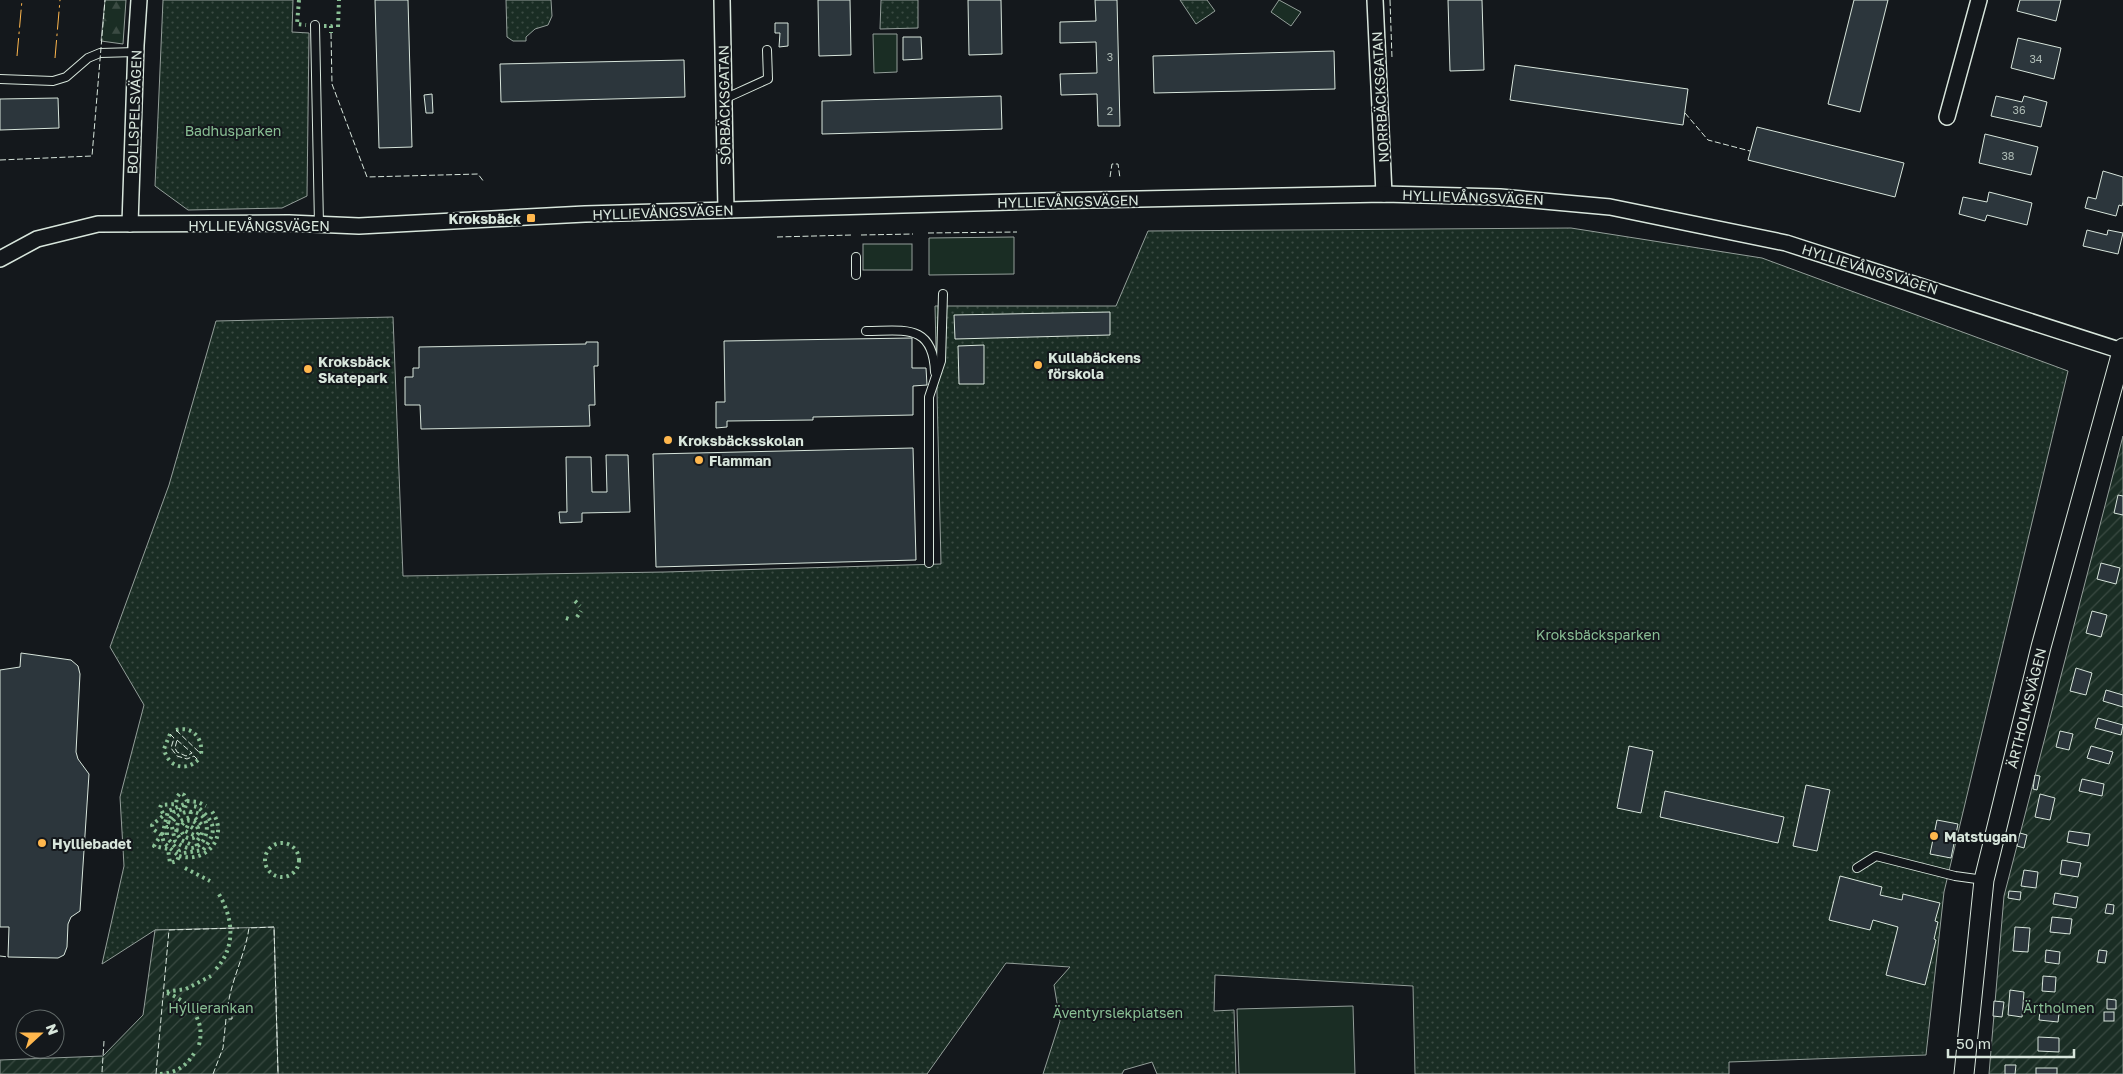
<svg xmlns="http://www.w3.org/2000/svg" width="2123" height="1074" viewBox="0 0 2123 1074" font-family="'Golos Text',sans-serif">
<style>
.grass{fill:#1a2d24;stroke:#939e99}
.forest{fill:url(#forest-firs);stroke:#939e99}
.park{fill:url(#park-dots);stroke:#939e99}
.garden{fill:url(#garden-furrows);stroke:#939e99}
.building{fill:#2c363c;stroke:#d8e6dc}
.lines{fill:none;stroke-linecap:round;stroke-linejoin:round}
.service-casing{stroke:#d8e6dc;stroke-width:10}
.minor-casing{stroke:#d8e6dc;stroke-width:18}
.tertiary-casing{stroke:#d8e6dc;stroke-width:21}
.service{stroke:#14181c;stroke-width:8}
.minor{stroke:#14181c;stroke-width:15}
.tertiary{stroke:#14181c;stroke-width:19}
.hedge{stroke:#8ac095;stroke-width:4;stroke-dasharray:2.5 4;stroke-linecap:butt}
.fence{stroke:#d8e6dc;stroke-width:1;stroke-dasharray:6 2.5;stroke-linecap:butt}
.power{stroke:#ffb74d;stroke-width:1;stroke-dasharray:18 4 2.5 4;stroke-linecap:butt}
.poi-dot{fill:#ffb74d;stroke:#14181c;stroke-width:2}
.labels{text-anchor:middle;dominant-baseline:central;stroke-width:4;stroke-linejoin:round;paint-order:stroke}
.number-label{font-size:11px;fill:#adbab4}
.street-label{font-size:14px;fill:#d8e6dc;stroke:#14181c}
.park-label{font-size:14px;fill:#8ac095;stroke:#14181c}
.poi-label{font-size:14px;font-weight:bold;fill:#d8e6dc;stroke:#14181c;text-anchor:start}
</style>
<defs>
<pattern id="forest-firs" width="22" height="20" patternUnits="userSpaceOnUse" patternTransform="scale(1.25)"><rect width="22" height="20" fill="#1a2d24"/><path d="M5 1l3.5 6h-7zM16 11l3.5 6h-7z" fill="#3b4b43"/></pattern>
<pattern id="park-dots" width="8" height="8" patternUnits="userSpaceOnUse" patternTransform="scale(1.25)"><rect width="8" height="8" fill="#1a2d24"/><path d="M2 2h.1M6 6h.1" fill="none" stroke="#3b4b43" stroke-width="1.8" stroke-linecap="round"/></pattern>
<pattern id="garden-furrows" width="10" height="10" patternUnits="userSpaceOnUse" patternTransform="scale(1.25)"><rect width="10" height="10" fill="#1a2d24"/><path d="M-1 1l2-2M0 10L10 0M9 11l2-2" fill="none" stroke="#3b4b43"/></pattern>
</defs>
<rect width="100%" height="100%" fill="#14181c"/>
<g class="grass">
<path d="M1279,0L1301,12L1291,26L1271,12Z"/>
<path d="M873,34H897V72L874,73Z"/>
<path d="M1014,237V274L929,275V238Z"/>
<rect x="863" y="244" width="49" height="26"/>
<path d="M1353,1006L1355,1074H1239L1237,1009Z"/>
</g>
<path class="forest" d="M105,0H126L123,44L101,41Z"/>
<g class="park">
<path d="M163,0H293L292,32L309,33L307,196L282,208L188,210L155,186Z"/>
<path d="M506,0H551L552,16L548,25L535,29L526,37V41H513L507,37Z"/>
<path d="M881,0H918V28L880,29Z"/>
<path d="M1180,0H1207L1215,11L1196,24Z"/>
<path d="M1571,228L1762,258L2068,371L1944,892L1926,1055L1729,1062V1074H1415L1413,986L1215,975L1214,1011L1234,1010L1236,1074H1157L1152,1062L1124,1070L1122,1074H1043L1060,1021L1054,985L1070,967L1006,963L927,1074H278L274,928L155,930L102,964L124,866L120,797L144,705L110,647L169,485L216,321L393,317L403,576L665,572L941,564L935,306H1116L1148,231Z"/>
</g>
<g class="garden">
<path d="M2123,436V1074H1989L2004,896Z"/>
<path d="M274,927L278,1074H0V1060L103,1056L143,1015L155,930Z"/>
</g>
<g class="building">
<path d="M375,0H408L412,147L379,148Z"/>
<path d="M818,0H850L851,55L819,56Z"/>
<path d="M968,0H1001L1002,54L969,55Z"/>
<path d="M1095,0H1117L1120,126H1098L1097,94L1061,95L1060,74L1097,73L1096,42L1060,43V22L1096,21Z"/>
<path d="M1448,0H1482L1484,70L1450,71Z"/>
<path d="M1854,0H1888L1860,112L1828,104Z"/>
<path d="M2020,0H2061L2056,21L2017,11Z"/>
<path d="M775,23H788V46L779,47L780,33H775Z"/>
<path d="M903,37H921L922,59L903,60Z"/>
<path d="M2018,38L2061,48L2054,79L2011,68Z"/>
<path d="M1334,51L1335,89L1154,93L1153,56Z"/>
<path d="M684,60L685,97L501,102L500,64Z"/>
<path d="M1515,65L1688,89L1683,125L1510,100Z"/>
<path d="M432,94L433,113H426L424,95Z"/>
<path d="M1001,96L1002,129L822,134V101Z"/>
<path d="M1996,96L2022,102L2024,96L2047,102L2041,127L1991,116Z"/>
<path d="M58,98L59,128L0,130V99Z"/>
<path d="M1757,127L1904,163L1895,197L1748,160Z"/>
<path d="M1985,134L2038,147L2031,175L1979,163Z"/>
<path d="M2103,171L2123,177V202L2122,206L2119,205L2116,216L2085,208L2088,197L2096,199Z"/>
<path d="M1989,192L2032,203L2027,225L1987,215L1985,221L1959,214L1963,197L1987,202Z"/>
<path d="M2087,230L2107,235L2108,230L2123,233L2118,254L2083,246Z"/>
<path d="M1110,312V335L955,339L954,315Z"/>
<path d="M912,338V368H926L927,385L913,386V415L813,417V420L727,421V427L716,428V402H725L724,341Z"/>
<path d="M586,342H598V366H594L595,405H589L590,426L421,429L420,405H405V377H413V368H419V347L586,344Z"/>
<path d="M984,345V384H959L958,346Z"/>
<path d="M913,448L916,560L656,567L653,454Z"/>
<path d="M606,455H628L630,512L582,513V522L560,523L559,512H567L566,457H591L592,492H607Z"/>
<path d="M2118,495L2123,496V515L2114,513Z"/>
<path d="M2101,563L2120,568L2116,584L2097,579Z"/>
<path d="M2092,611L2107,615L2101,637L2086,633Z"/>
<path d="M21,653L71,660L78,666L80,674L76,752L78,759L89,774L80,911L71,917L68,924L67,947L64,955L58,958L8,957L9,927H0V670L20,667Z"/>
<path d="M2076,668L2092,673L2086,695L2070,691Z"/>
<path d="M2106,690L2123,695V707L2103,701Z"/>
<path d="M2098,718L2123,725L2121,735L2095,728Z"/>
<path d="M2060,731L2073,734L2069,750L2056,747Z"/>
<path d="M1629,746L1653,751L1641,813L1617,808Z"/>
<path d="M2091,746L2113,752L2109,764L2087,758Z"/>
<path d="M2035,775L2040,776L2037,790L2033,789Z"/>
<path d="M2082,779L2104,784L2102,796L2079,791Z"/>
<path d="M1806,785L1830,790L1817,851L1793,846Z"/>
<path d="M1665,791L1784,817L1778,843L1660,817Z"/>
<path d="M2040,794L2055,798L2050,820L2035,817Z"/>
<path d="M1937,820L1958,824L1951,858L1930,854Z"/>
<path d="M2069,831L2090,834L2088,846L2067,842Z"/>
<path d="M2020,833L2027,835L2024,848L2017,846Z"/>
<path d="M2062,860L2081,863L2078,877L2060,874Z"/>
<path d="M2024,870L2038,872L2036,888L2021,886Z"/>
<path d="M1840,876L1882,887L1880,895L1902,900L1903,894L1940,903L1935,921L1938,922L1934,939L1936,940L1925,985L1886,975L1898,927L1873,920L1870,930L1829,920Z"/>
<path d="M2009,891L2021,892L2020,900L2008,898Z"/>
<path d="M2055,893L2078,897L2076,908L2053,904Z"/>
<path d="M2107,904L2114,905L2113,914L2105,913Z"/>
<path d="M2052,917L2072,919L2070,934L2050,932Z"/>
<path d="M2015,927L2030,928L2028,952L2013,951Z"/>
<path d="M2046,950L2060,952L2059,964L2045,962Z"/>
<path d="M2099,950L2107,951L2105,963L2097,962Z"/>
<path d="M2043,976L2056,977L2055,992L2042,991Z"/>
<path d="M2010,990L2024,992L2022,1017L2008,1015Z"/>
<path d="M2107,999L2116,1000V1009H2107Z"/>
<path d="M1994,1001L2004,1002L2002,1017L1993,1016Z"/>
<path d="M2040,1011L2059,1013L2058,1022L2039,1020Z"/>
<rect x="2104" y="1012" width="10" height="9"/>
<path d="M2038,1037L2059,1038V1052L2038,1051Z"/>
<path d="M2005,1065H2016L2015,1074H2005Z"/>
<rect x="2036" y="1068" width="21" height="6"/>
</g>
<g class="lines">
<g class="service-casing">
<g id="service">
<path d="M315,25L319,225"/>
<path d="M0,79L53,81L66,77L88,58L100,53L136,52"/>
<path d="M724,99L768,79L767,50"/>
<path d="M856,257V275"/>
<path d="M866,331C904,331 933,323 935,372"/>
<path d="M929,563V397L941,361L943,294"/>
<path d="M1857,868L1876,856L1955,876L1984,880"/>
</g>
</g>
<g class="minor-casing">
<g id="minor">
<path d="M722,0L726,210"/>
<path d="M1375,0L1384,194"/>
<path d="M1947,117L1979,0"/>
<path d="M130,224L136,45L139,0"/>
<path d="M0,259L37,239L98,224L289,223L359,226L585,214L1043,201L1384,194L1500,197L1610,207L1786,243L2122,351"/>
</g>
</g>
<g class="tertiary-casing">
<path id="tertiary" d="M1964,1074L1984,880L2041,647L2123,348"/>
</g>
<use href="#service" class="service"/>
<use href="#minor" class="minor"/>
<use href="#tertiary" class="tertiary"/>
<g class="hedge">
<path d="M299,0L297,24L306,25"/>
<path d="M324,26H331V33"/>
<path d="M338,27L339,0"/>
<path d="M575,601L580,606"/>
<path d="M577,617L581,611"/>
<path d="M566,618L572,620"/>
<path d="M176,730C192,726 203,737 201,754"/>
<path d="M170,734L164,749C168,767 185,772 198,760"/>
<path d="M187,801L198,802L206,806"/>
<path d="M195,818L202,825L198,827"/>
<path d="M193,828L188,825L185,831L196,836"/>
<path d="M176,830L181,831L184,836C190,840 196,839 199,832L196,823C191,819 185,820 181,826"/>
<path d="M167,835V827H172L175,841C206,868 222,808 187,812C180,813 175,817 172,823L168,822L174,812L185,808L187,801L184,795L180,793L177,797L176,804L161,805L160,808L164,815L152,825L153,829L161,835L154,846L168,849L170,863L177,861L179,856L164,843L162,836L168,811L185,804"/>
<path d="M169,840L179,851L177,855"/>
<circle cx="282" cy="860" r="17"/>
<path d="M190,844L181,840L176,832L178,822L190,817L191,811"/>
<path d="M197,846L196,842L201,836L203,830"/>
<path d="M184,853L203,850C215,835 217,825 203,812C199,808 198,806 190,806"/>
<path d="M179,856C208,864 230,835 211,810"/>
<path d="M185,868L210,881"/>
<path d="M216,969C237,946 233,916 217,891"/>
<path d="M199,1045C206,1018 188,1001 165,992L186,989L211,976"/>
<path d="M160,1074C177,1073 188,1065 196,1050"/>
</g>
<g class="fence">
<path d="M1390,0L1392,58"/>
<path d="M331,33L332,84L367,177L478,174L484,182"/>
<path d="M1685,113L1708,140L1750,151"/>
<path d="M0,160L92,156L105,0"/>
<path d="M1110,177L1112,164H1118L1120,178"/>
<path d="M928,233L1017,232"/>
<path d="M861,235L913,234"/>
<path d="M777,237L852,235"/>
<path d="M176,730L201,754"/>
<path d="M170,734L174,738L171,748L177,756L187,759L194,756L198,760"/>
<path d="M177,740L192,753L186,756L177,752L175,748Z"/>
<path d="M0,956L8,957"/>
<path d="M102,1072L104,1041"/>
<path d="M156,1074L169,930L239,928"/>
<path d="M213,1074L223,1048L226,1019H232V1007L228,1005C232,978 245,955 249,928L274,927L278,1074"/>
</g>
<g class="power">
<path d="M17,56L22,0"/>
<path d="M55,58L60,0"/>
</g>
</g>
<g class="poi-dot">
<rect x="526" y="213" width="10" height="10" rx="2.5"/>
<circle cx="1038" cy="365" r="5"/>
<circle cx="308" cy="369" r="5"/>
<circle cx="668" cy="440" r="5"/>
<circle cx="699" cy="460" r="5"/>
<circle cx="1934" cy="836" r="5"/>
<circle cx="42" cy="843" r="5"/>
</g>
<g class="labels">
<g class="number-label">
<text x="1110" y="56">3</text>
<text x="2036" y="58">34</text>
<text x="2019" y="109">36</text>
<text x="1110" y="110">2</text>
<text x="2008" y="155">38</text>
</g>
<g class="street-label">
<text transform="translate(1380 97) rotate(-93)">NORRBÄCKSGATAN</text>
<text transform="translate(724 105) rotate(-91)">SÖRBÄCKSGATAN</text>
<text transform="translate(134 112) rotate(-88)">BOLLSPELSVÄGEN</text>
<text transform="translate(1473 197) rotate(2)">HYLLIEVÅNGSVÄGEN</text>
<text transform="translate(1068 201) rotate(-1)">HYLLIEVÅNGSVÄGEN</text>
<text transform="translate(663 212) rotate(-2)">HYLLIEVÅNGSVÄGEN</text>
<text x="259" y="225">HYLLIEVÅNGSVÄGEN</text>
<text transform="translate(1870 269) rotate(17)">HYLLIEVÅNGSVÄGEN</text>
<text transform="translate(2026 708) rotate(-76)">ÄRTHOLMSVÄGEN</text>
</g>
<g class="park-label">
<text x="233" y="130">Badhusparken</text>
<text x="1598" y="634">Kroksbäcksparken</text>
<text x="211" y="1007">Hyllierankan</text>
<text x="2059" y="1007">Ärtholmen</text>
<text x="1118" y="1012">Äventyrslekplatsen</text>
</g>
<g class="poi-label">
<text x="521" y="218" text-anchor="end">Kroksbäck</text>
<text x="1048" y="357">Kullabäckens<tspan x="1048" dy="16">förskola</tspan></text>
<text x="318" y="361">Kroksbäck<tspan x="318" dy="16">Skatepark</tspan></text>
<text x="678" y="440">Kroksbäcksskolan</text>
<text x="709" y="460">Flamman</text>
<text x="1944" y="836">Matstugan</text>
<text x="52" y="843">Hylliebadet</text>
</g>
</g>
<g transform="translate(40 1034) rotate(69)"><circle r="24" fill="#14181c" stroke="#626a69"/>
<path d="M0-4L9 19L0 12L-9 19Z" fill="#ffb74d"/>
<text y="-8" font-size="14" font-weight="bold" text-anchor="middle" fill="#d8e6dc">N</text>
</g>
<path d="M1948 1049v8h126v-8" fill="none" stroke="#d8e6dc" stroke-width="2.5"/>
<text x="1956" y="1049" font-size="15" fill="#d8e6dc" stroke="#14181c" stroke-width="4" paint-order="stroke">50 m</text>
</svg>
